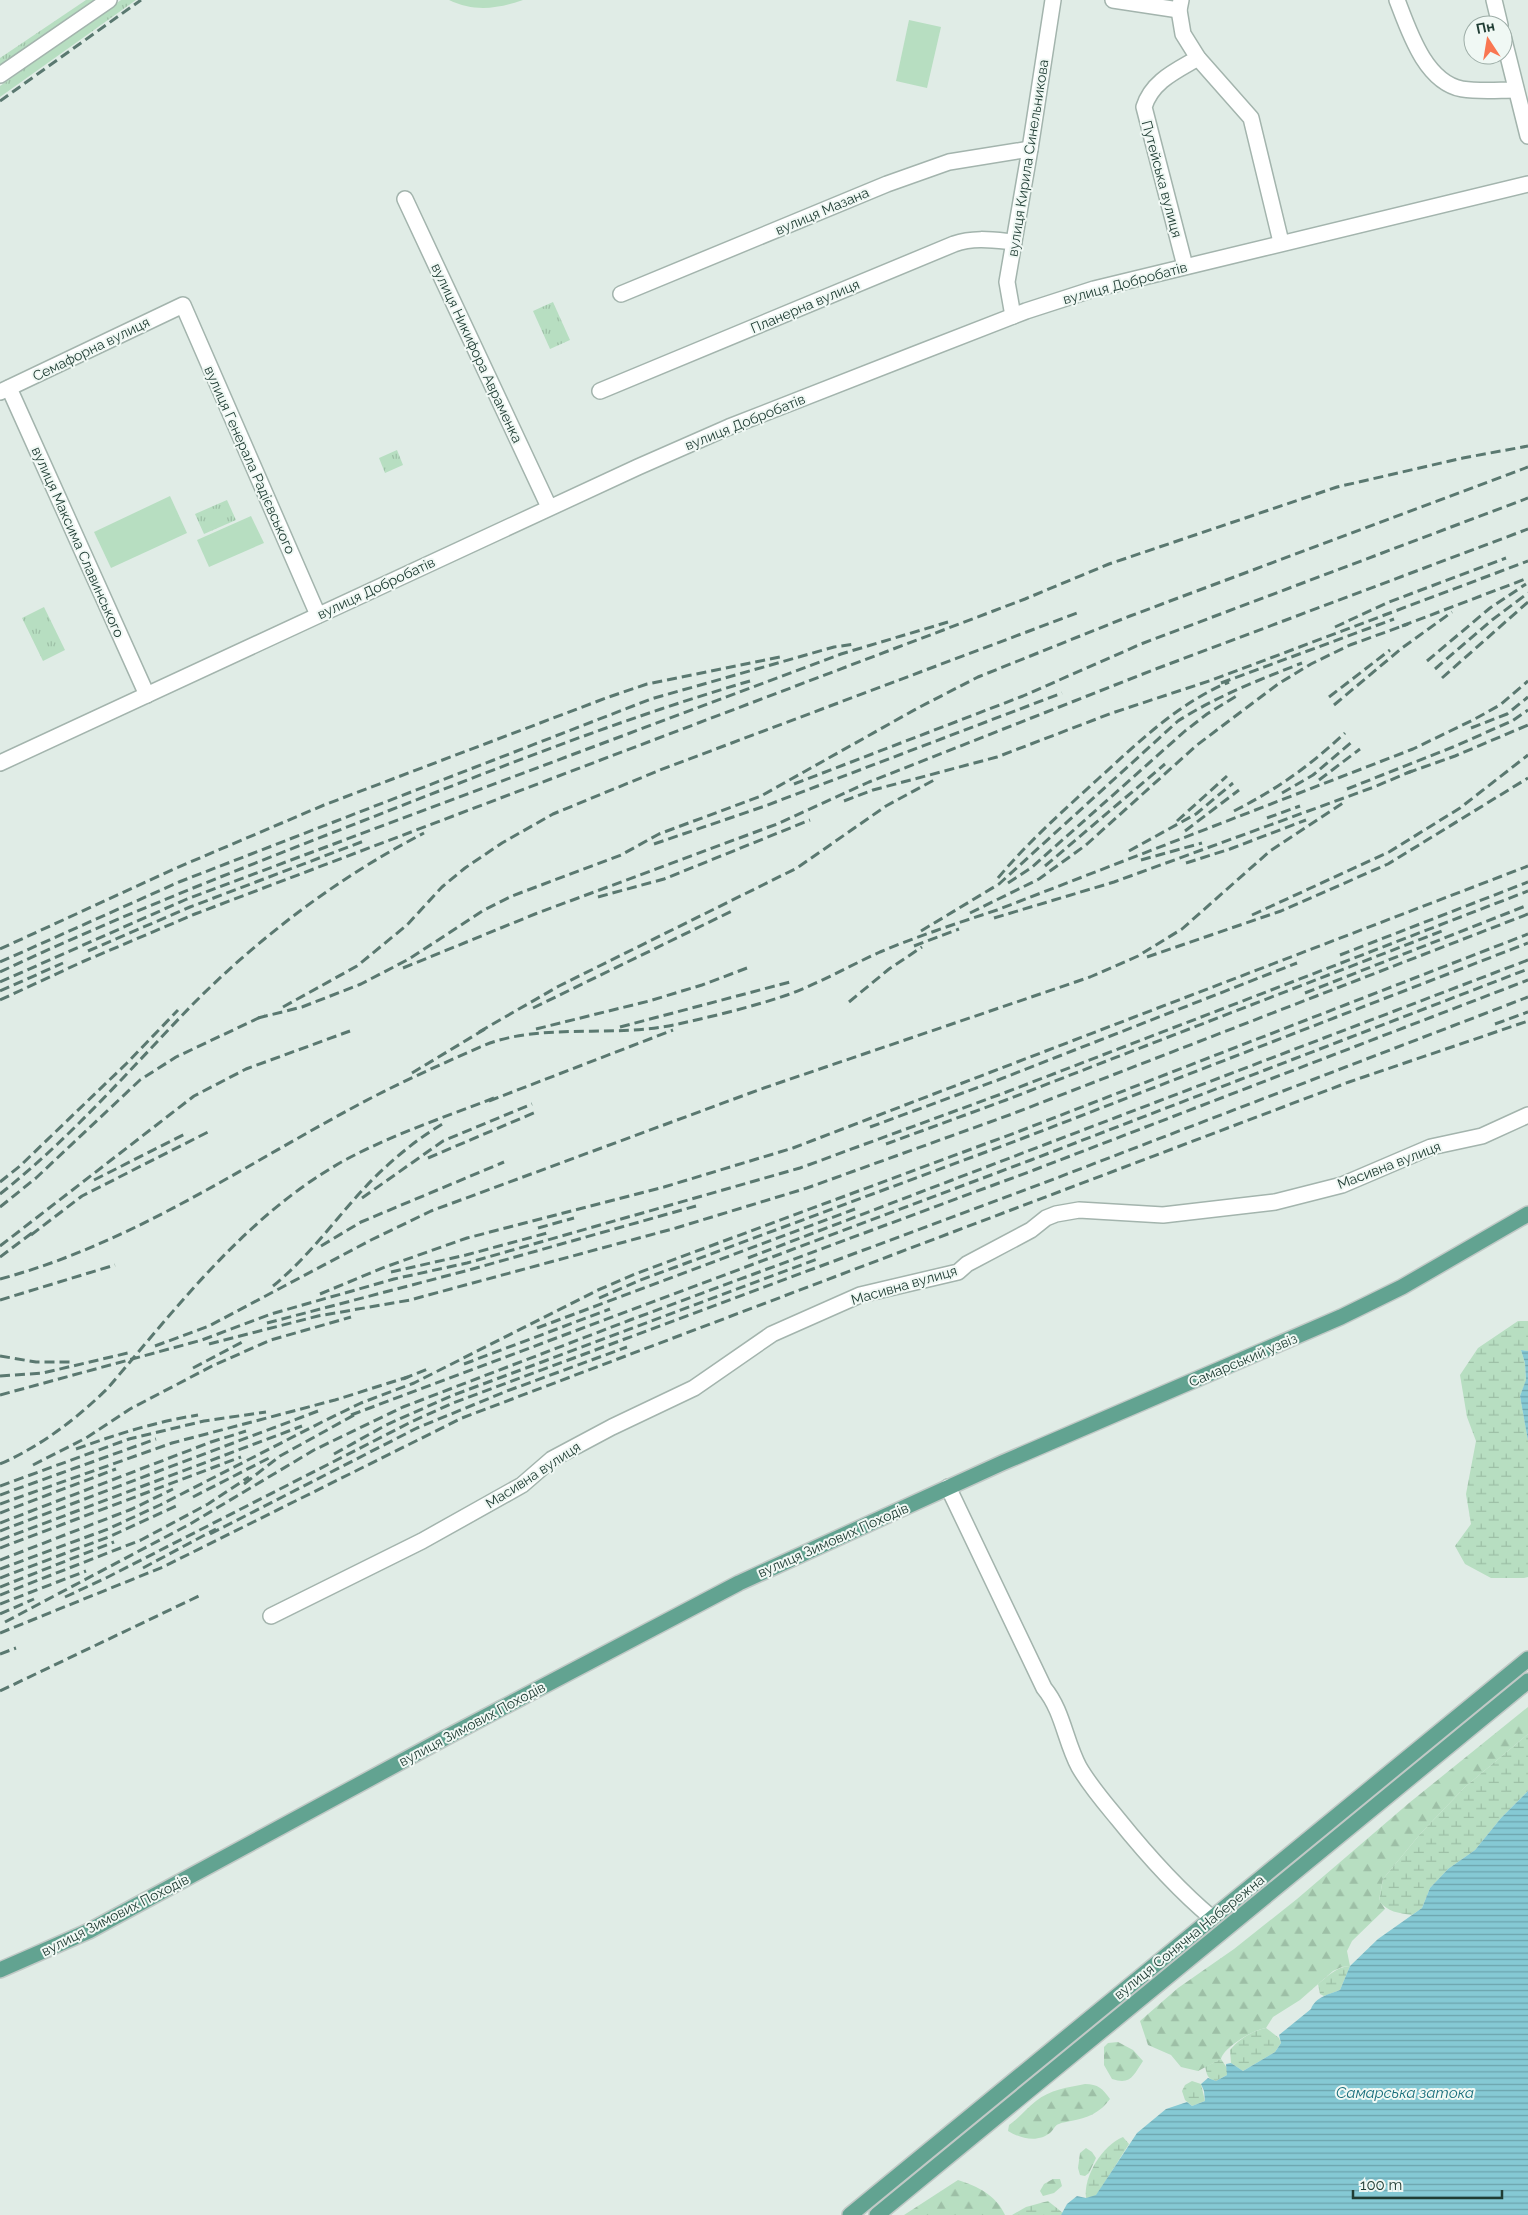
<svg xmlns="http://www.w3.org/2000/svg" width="1528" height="2215" viewBox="0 0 1528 2215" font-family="Raleway,sans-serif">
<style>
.grass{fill:url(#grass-tufts)}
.forest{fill:url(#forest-firs)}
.wetland{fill:url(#wetland-marsh)}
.pitch{fill:#b7dec1}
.water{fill:url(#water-rules)}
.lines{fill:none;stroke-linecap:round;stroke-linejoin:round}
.minor-casing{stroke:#a3b4ad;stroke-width:18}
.major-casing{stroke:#c1c9c6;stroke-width:18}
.minor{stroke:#fff;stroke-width:15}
.major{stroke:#62a391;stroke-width:15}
.rail{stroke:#5a7870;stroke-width:3;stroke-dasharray:10 5;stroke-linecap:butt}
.labels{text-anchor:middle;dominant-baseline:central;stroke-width:4;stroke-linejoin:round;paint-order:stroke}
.street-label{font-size:14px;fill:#203d34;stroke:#f0f8f4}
.water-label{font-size:15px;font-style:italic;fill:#176d7b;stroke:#f0f8f4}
</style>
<defs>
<pattern id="grass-tufts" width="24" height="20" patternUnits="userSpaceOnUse" patternTransform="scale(1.25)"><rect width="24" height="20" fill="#b7dec1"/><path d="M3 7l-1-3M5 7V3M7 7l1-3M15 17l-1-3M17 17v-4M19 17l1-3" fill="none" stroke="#9dbfa6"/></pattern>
<pattern id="forest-firs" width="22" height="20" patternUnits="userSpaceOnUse" patternTransform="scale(1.25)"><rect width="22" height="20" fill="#b7dec1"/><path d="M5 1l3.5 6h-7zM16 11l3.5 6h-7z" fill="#9dbfa6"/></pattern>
<pattern id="wetland-marsh" width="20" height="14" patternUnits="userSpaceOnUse" patternTransform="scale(1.25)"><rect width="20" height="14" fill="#b7dec1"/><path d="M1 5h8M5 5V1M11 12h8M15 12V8" fill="none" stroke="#9dbfa6"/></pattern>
<pattern id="water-rules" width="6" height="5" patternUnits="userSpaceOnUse" patternTransform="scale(1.25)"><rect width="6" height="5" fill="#85c9d4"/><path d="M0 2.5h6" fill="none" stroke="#6ca4ad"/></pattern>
</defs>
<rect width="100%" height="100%" fill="#e0ece6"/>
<g class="grass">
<path d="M86,0H97L0,66V58Z"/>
<path d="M121,0H136L0,97V86Z"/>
<path d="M553,302L570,340L550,349L533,311Z"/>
<path d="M397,450L403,465L385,473L379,458Z"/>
<path d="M227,500L236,520L204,534L195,514Z"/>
<path d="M44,607L65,650L43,661L22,618Z"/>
</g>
<g class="forest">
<path d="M1528,1707V1734L1465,1787L1421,1833L1383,1879L1379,1900L1385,1909L1352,1941L1347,1951L1350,1966L1342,1967L1333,1971L1300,2000L1273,2017L1266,2028C1253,2030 1224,2047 1221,2059L1198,2071L1181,2067L1171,2055L1148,2045L1140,2021L1178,1988L1234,1949L1297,1899L1409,1803Z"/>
<path d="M1118,2042L1133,2050L1143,2061C1133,2076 1131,2085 1112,2079L1104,2065V2047L1108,2043Z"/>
<path d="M1085,2084C1098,2084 1103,2089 1110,2099C1100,2113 1087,2118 1071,2121C1067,2122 1063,2122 1059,2124C1055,2125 1054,2129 1051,2132C1039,2143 1021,2139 1008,2131L1009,2125C1019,2118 1026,2109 1036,2101C1049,2090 1069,2087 1085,2084Z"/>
<path d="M1086,2148L1092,2152L1096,2158L1089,2173L1085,2176L1080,2175L1078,2168L1080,2153Z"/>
<path d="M1053,2179H1060L1062,2186L1054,2193L1043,2196L1040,2191L1044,2184Z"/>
<path d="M958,2180C977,2186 996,2195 1005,2215H904Z"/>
</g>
<g class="wetland">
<path d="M1518,1321H1528V1351L1521,1350L1525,1363L1526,1381L1520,1396L1528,1441V1577L1524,1578H1491L1465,1564L1455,1546L1471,1524L1466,1494L1476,1441L1467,1417L1460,1375L1478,1348Z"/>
<path d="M1528,1734V1791L1501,1818L1475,1850L1448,1869L1430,1888L1422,1908L1412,1915C1398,1913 1388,1912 1379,1901L1383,1879L1421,1833L1465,1787Z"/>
<path d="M1350,1966L1340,1990L1324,1996L1320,1994L1318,1984C1328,1976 1336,1967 1350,1966Z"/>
<path d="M1266,2028L1279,2038L1281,2043L1275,2052L1243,2071L1231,2063L1230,2050C1239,2039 1252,2031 1266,2028Z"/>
<path d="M1221,2059L1227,2068V2075L1216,2081C1207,2079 1207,2074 1205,2067Z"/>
<path d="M1192,2081L1201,2084L1205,2101L1192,2106L1185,2100L1182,2091L1185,2085Z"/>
<path d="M1123,2137L1129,2144L1096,2196L1086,2198C1083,2176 1103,2145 1123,2137Z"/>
<path d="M1048,2201L1063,2213L1061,2215H1012L1026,2207Z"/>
</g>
<g class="pitch">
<path d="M449,0H523C497,9 474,12 449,0Z"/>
<path d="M909,20L941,27L927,88L896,81Z"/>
<path d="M170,496L187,533L111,568L94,532Z"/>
<path d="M251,516L264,543L209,567L197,540Z"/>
</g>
<g class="water">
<path d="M1521,1350L1528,1351V1441L1520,1396L1526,1380L1525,1363Z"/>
<path d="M1528,1791V2215H1061L1067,2204L1077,2196L1086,2198L1096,2195L1137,2133L1166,2109L1187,2102L1192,2106L1205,2101L1204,2091L1201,2084L1208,2078L1216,2081L1227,2075L1226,2064L1231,2063L1243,2071L1275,2052L1281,2043L1279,2035L1311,2009C1315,1997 1330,1994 1340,1990L1350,1966L1378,1939L1422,1908L1430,1888L1448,1869L1475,1850L1501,1818Z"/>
</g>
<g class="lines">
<g class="minor-casing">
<g id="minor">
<path d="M1113,0L1179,10"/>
<path d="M1181,0L1179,10L1183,34L1198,58L1251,118L1281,242"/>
<path d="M1397,0C1409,31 1425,82 1462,89C1480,92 1499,90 1516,90"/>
<path d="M1494,0L1500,25"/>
<path d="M1503,36L1528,136"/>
<path d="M0,75L109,0"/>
<path d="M405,199L549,507"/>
<path d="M1185,266L1144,107C1152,81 1176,71 1198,58"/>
<path d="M621,294L887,184L949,162L1030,149"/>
<path d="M1013,316L1007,282L1030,149L1053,0"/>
<path d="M9,388L147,695"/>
<path d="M600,391L954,244C974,237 993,240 1014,242"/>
<path d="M0,392L183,305L318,615"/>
<path d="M0,763L638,467L729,427L913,355L1026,311L1094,289L1528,184"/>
<path d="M948,1487L1044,1688C1063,1711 1065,1741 1079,1767C1090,1786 1104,1802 1118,1819C1147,1855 1176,1888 1212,1918"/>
<path d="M271,1616L422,1541L522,1485L552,1459L612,1427L694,1388L772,1334L860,1295L958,1272L967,1264L1031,1230L1046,1218L1056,1214L1079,1210L1163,1215L1275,1202L1342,1185L1431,1147L1482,1136L1528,1115"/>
</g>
</g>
<g class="major-casing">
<g id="major">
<path d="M0,1970L89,1931L443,1739L739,1583L1002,1463L1341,1317L1402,1287L1528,1214"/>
<path d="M850,2215L1528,1659"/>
<path d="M877,2215L1528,1681"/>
</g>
</g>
<use href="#minor" class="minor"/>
<use href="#major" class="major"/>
<g class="rail">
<path d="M0,101L141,0"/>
<path d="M1402,626L1528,578"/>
<path d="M1335,627L1389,602L1506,558"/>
<path d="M1427,661L1490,608L1526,584"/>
<path d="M1435,669L1492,620L1528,593"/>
<path d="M1442,678L1528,602"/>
<path d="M1221,683L1394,619"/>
<path d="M1329,697L1390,650"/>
<path d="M1334,705L1402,648L1452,612"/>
<path d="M1471,728L1507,714L1528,697"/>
<path d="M1407,773L1455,756L1528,725"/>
<path d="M1319,780L1360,749"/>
<path d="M794,784L1023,696L1141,644L1528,498"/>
<path d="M1347,789L1453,747L1512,721L1528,710"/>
<path d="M1282,793L1313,775L1353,741"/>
<path d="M844,801L873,790L997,757L1112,713L1212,680L1528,561"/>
<path d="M1234,811C1279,788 1308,767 1345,733"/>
<path d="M1267,818L1300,806"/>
<path d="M1177,821L1227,776"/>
<path d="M1185,831L1239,790"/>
<path d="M654,844L765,806L1062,693"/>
<path d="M1129,851L1196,814L1233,783"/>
<path d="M1141,860L1202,843"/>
<path d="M1186,863L1230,849L1306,820"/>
<path d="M1045,866L1165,764"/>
<path d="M998,878C1028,842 1063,811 1098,779C1139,742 1177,704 1229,682"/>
<path d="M1008,883L1031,868L1185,731L1207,714L1238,695"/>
<path d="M598,897L664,879L810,820"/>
<path d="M970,913L1039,879L1086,845L1197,745L1278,684L1311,664L1350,645L1408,624"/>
<path d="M1252,915L1389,852L1460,808L1528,755"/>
<path d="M994,918L1114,882L1374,787L1412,771"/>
<path d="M921,931L999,884L1178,721C1217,696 1259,680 1302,663"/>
<path d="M914,946L959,929"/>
<path d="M0,949L174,869L324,805L606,698L647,684L780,657"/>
<path d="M88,951L190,907L364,841"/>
<path d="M1340,955L1528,882"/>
<path d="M1147,957L1281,911L1388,864L1528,778"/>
<path d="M0,962L179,882L651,699L834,647L854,644"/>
<path d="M403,968L535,914L777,824L869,782L1153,670L1528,529"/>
<path d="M0,972C127,912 258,862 388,811C508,764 627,717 750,681"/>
<path d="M0,982L187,899L841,654L948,622"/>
<path d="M0,991L63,963"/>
<path d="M1305,993L1528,905"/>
<path d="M0,1000L82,962L195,914L1025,599L1109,564L1337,487L1463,458L1528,446"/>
<path d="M849,1002L889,969L922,947"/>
<path d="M283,1007L357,966L407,925L442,887L465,868L502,843L553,814L660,770L1077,613"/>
<path d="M533,1008L732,911"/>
<path d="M258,1018L302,1007L361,984L409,959L484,910L512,896L621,855L659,834L761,796L916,709L978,677L1130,616L1528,467"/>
<path d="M1495,1024L1528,1012"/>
<path d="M620,1027L790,982"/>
<path d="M536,1029L649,1001L702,985L747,968"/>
<path d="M479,1032L559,986L797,868L886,806L936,779"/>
<path d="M412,1073L485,1029"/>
<path d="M489,1101L673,1030"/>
<path d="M870,1127L998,1080L1297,963"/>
<path d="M886,1144L1006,1100L1442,931"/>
<path d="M428,1158L536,1112"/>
<path d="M94,1180L185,1134"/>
<path d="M0,1182L20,1166L127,1063L178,1010"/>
<path d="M0,1194C71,1138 131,1068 194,1003C262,935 339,877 424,833"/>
<path d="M362,1198L443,1141L532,1104"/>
<path d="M0,1207L36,1178L140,1080L176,1057L265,1015"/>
<path d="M538,1228L574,1218"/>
<path d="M31,1235L82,1196L208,1132"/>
<path d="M0,1246L194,1096L246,1069L350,1031"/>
<path d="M321,1246L361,1222L504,1162"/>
<path d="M0,1257L36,1230"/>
<path d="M748,1258L1528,960"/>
<path d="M391,1272L466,1255L551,1232"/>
<path d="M0,1279C135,1243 250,1161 373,1097C408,1079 444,1063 480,1047C539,1021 615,1039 678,1024C714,1016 752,1007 787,995C820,983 849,966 880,952C918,936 958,923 997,910L1413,749L1473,720L1500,705L1528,681"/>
<path d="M273,1286C311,1255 338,1215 372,1180C394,1158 417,1139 444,1123"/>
<path d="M320,1294L385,1267L467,1238L664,1187L793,1148L1528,866"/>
<path d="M599,1298L638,1281L1021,1139L1528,943"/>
<path d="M0,1300L115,1265"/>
<path d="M267,1323L469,1270L696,1206"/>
<path d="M537,1328L855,1209"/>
<path d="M209,1344L318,1316L410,1300L676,1228L807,1188L1012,1114L1528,914"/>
<path d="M155,1346L209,1326L371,1240L431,1211L761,1089L1090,977L1138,956L1182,929L1270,851L1346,801"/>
<path d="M0,1356L36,1362H72"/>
<path d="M464,1364L610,1309"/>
<path d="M193,1368L246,1340"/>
<path d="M0,1376L43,1373L132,1352"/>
<path d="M403,1379L430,1368"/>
<path d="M0,1395L202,1340L271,1314L394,1279L467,1263L800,1168L1004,1093L1528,891"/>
<path d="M351,1415L1031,1160L1528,969"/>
<path d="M76,1449C117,1434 155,1422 198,1415"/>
<path d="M334,1454L386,1425L451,1396L820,1258"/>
<path d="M0,1464C41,1446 75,1420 107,1389C179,1305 248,1213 347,1159C394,1134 445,1117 494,1098"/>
<path d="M33,1465L86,1438L130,1409L214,1365L271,1340L351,1317"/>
<path d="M244,1484L280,1456L356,1414"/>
<path d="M0,1486L129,1439L204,1421L266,1412"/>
<path d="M0,1495L156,1439"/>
<path d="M193,1497L271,1457"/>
<path d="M0,1504L172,1443L335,1400L408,1377"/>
<path d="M0,1513L116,1469"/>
<path d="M0,1523L211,1442L246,1431"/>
<path d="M0,1531L318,1411"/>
<path d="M210,1534L417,1428L507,1391L627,1347"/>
<path d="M0,1540L302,1426"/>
<path d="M0,1548L241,1457"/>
<path d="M0,1560L132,1509L173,1489"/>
<path d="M143,1568L216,1529"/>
<path d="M0,1569L108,1529L160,1505L324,1421L361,1403L414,1383L598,1290L635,1274L1020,1131L1528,934"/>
<path d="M0,1578L111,1536L176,1506"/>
<path d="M0,1587L114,1542"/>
<path d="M0,1595L141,1540L208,1504L249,1477"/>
<path d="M65,1597L106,1578L411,1422L453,1403L1041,1184L1528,997"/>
<path d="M0,1604L86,1571"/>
<path d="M0,1614L34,1599"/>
<path d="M5,1622L190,1524L314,1450L403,1407L630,1320L1034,1170L1528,980"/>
<path d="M0,1633L163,1567L462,1418L1349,1082L1528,1021"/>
<path d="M0,1654L16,1648"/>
<path d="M0,1691L201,1595"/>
</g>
</g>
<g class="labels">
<g class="street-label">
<text transform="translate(1028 158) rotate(-81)">вулиця Кирила Синельникова</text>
<text transform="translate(1162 179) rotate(75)">Путейська вулиця</text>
<text transform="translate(822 211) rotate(-23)">вулиця Мазана</text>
<text transform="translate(1125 283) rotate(-15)">вулиця Добробатів</text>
<text transform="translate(805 306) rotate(-23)">Планерна вулиця</text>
<text transform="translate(91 349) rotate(-26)">Семафорна вулиця</text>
<text transform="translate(477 353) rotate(65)">вулиця Никифора Авраменка</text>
<text transform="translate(745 422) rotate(-22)">вулиця Добробатів</text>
<text transform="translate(250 460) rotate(66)">вулиця Генерала Радієвського</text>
<text transform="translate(78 542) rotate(66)">вулиця Максима Славинського</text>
<text transform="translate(376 588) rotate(-25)">вулиця Добробатів</text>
<text transform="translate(1389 1165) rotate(-21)">Масивна вулиця</text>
<text transform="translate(904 1285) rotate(-16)">Масивна вулиця</text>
<text transform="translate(1243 1360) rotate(-23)">Самарський узвіз</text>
<text transform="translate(533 1475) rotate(-33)">Масивна вулиця</text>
<text transform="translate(833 1540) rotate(-24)">вулиця Зимових Походів</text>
<text transform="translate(472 1724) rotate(-28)">вулиця Зимових Походів</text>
<text transform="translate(115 1915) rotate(-27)">вулиця Зимових Походів</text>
<text transform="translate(1189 1937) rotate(-39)">вулиця Сонячна Набережна</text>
</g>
<g class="water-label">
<text x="1405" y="2093">Самарська затока</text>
</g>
</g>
<g transform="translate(1488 40) rotate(348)"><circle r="24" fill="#f0f8f4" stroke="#9dada7"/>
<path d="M0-4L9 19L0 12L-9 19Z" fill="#f97651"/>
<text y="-8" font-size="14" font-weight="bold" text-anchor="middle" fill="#203d34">Пн</text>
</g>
<path d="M1353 2190v8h149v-8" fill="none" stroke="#203d34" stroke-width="2.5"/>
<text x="1360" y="2190" font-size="15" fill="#203d34" stroke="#f0f8f4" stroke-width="4" paint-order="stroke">100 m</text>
</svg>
